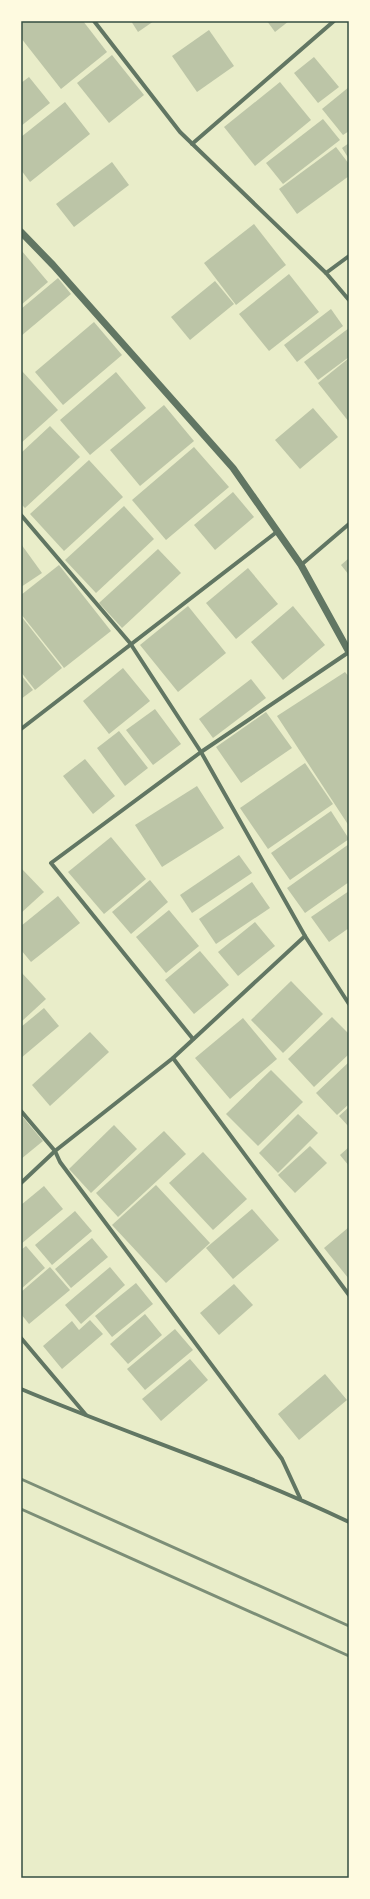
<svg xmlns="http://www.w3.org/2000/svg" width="370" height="1899" viewBox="0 0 370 1899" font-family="'Fira Sans Condensed',sans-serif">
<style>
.building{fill:#bcc5a7}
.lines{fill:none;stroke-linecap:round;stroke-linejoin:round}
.minor{stroke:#617663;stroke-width:4}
.tertiary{stroke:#617663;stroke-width:7}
.rail{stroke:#7c8e77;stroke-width:3}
.neatline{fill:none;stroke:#344e41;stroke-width:1.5}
</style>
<rect width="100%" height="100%" fill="#e9edc9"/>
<g class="building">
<path d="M21,21H83L107,52L61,89L21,38Z"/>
<path d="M131,21H154L138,32Z"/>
<path d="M267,21H289L275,32Z"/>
<path d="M209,30L234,66L197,92L172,56Z"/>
<path d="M112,55L144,95L109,123L77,83Z"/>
<path d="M314,57L339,87L318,103L294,73Z"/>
<path d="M29,77L50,103L21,126V83Z"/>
<path d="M280,82L311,120L255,166L224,127Z"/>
<path d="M349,87V131L343,135L322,109Z"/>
<path d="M65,102L90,134L30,182L21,170V137Z"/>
<path d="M323,119L340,140L283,184L266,163Z"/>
<path d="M349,143V159L342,148Z"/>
<path d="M336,147L349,164V176L297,214L279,189Z"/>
<path d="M112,162L129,185L74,227L56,204Z"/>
<path d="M254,224L286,265L236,305L204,263Z"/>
<path d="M21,250L48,282L21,305Z"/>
<path d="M289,274L319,312L269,351L239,314Z"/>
<path d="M58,278L71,294L21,336V309Z"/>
<path d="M215,281L234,304L190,340L171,317Z"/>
<path d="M331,309L343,326L297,362L284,345Z"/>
<path d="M94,322L122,355L63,405L35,372Z"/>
<path d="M349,328V357L318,380L304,362Z"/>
<path d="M349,358V422L318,383Z"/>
<path d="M21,370L58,410L21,443Z"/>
<path d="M116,372L146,408L90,455L60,420Z"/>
<path d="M164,405L194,441L140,486L110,450Z"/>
<path d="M313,408L338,437L300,469L275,440Z"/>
<path d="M50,426L80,457L25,508L21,504V453Z"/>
<path d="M194,447L229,487L166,540L132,500Z"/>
<path d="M89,460L123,497L64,551L30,514Z"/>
<path d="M233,492L254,517L215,550L194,525Z"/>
<path d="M124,506L154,539L96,593L65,560Z"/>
<path d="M21,544L42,573L21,587Z"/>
<path d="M158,549L181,573L122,628L99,603Z"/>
<path d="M349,558V575L341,565Z"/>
<path d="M59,565L111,631L64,668L21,614V595Z"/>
<path d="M248,568L278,604L236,639L206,603Z"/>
<path d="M188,606L226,653L178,692L140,645Z"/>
<path d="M293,606L325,645L283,680L251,642Z"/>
<path d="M21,616L62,668L35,690L21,672Z"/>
<path d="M123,668L150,701L109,734L83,701Z"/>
<path d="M345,672L349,677V826L277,716Z"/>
<path d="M21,675L33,690L21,699Z"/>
<path d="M251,679L266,698L213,738L199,719Z"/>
<path d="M155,709L181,744L153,765L126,730Z"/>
<path d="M266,712L292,748L241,783L216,747Z"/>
<path d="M119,731L148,768L125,786L97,748Z"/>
<path d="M85,759L115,796L93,814L63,776Z"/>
<path d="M305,763L333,804L268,849L240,808Z"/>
<path d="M197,786L224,828L162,867L135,825Z"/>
<path d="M331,811L349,839L290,880L271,853Z"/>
<path d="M111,837L146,879L104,914L68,872Z"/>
<path d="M349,844V882L305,913L287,888Z"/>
<path d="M239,855L252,873L192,913L180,895Z"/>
<path d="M21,868L44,892L21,913Z"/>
<path d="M150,880L168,902L131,934L112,912Z"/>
<path d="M252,882L270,908L216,944L199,919Z"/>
<path d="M349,891V928L329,942L311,917Z"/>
<path d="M58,896L80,923L31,962L21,950V926Z"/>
<path d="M169,910L199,946L166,973L136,937Z"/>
<path d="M255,922L275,946L238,976L218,952Z"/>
<path d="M200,951L229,985L194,1014L165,980Z"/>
<path d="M21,972L46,999L21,1022Z"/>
<path d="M291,981L323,1014L283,1053L251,1020Z"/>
<path d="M44,1008L59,1026L21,1058V1027Z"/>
<path d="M332,1017L349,1034V1054L314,1087L288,1059Z"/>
<path d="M243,1018L277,1059L230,1099L195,1058Z"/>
<path d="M90,1032L109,1052L50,1106L32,1085Z"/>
<path d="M349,1062V1104L337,1115L316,1093Z"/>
<path d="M271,1070L303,1102L258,1146L226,1114Z"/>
<path d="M349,1107V1127L339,1116Z"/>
<path d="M298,1114L318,1133L278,1173L259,1153Z"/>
<path d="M21,1115L43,1141L21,1159Z"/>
<path d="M114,1125L137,1149L91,1193L69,1169Z"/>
<path d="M164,1131L186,1154L118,1217L96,1193Z"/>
<path d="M310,1146L327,1163L295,1193L278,1175Z"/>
<path d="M349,1147V1166L340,1155Z"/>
<path d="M203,1152L247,1199L213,1230L169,1183Z"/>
<path d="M156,1185L210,1243L166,1283L112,1225Z"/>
<path d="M44,1186L63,1209L21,1244V1205Z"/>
<path d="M252,1209L279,1240L233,1279L206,1248Z"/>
<path d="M75,1211L92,1231L52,1265L35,1245Z"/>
<path d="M349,1227V1279L324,1248Z"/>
<path d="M92,1238L108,1257L71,1288L55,1269Z"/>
<path d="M26,1246L45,1268L21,1289V1250Z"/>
<path d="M50,1267L70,1290L29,1324L21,1314V1292Z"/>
<path d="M110,1267L125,1285L81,1324L65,1305Z"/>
<path d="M136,1283L153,1304L112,1337L95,1316Z"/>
<path d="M234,1284L253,1305L219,1335L200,1313Z"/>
<path d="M145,1314L162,1335L128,1364L110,1344Z"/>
<path d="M90,1320L103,1334L62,1369L43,1346L72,1321L79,1330Z"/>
<path d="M175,1329L193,1350L145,1390L127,1369Z"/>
<path d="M190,1359L208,1380L161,1421L142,1399Z"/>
<path d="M325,1374L347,1400L299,1440L278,1414Z"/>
</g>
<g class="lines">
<g class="minor">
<path d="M94,21L180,132L326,273"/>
<path d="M192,144L334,21"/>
<path d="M349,256L326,273L349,300"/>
<path d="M21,515L130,643L201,752L305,936L349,1004"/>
<path d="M301,565L349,524"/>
<path d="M21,729L278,531"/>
<path d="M193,1039L51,863L201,752L349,652"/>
<path d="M173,1058L349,1295"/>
<path d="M21,1111L55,1151L60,1162L282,1459L300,1498"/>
<path d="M21,1183L55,1151L173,1058L305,936"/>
<path d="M21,1338L86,1415"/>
<path d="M21,1389C130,1435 243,1471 349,1522"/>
</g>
<path class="tertiary" d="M21,232L53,265L233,468L301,565L349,652"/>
<g class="rail">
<path d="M21,1479L349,1626"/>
<path d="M21,1509L349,1656"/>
</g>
</g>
<rect width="370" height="1899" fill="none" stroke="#fefae0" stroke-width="44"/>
<rect x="22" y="22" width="326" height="1855" class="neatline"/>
</svg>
